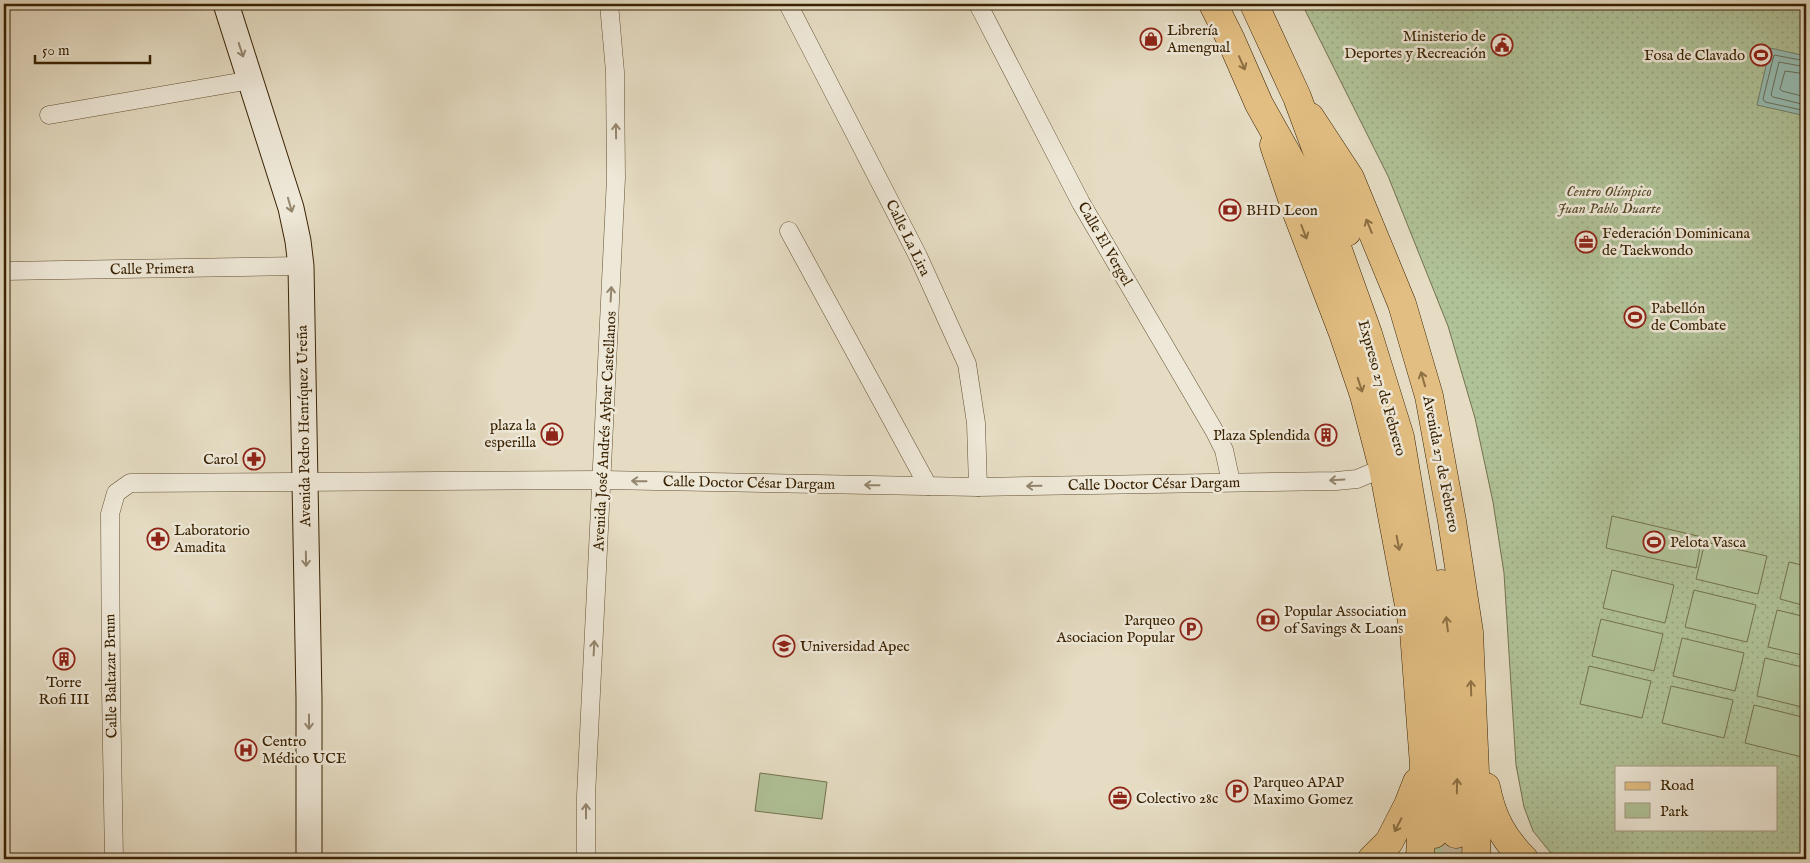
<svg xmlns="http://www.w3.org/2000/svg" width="1810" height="863" viewBox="0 0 1810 863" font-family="'IM FELL English',serif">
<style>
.green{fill:url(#green-dots);stroke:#74724d;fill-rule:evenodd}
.pitch{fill:#b0c298;stroke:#74724d}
.water{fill:#96bcb3;stroke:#717e6c}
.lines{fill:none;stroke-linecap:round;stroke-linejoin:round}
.shore{stroke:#686f5a;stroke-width:1}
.motorway-tunnel{stroke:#c3b79c;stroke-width:28;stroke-dasharray:28 14;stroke-linecap:butt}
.minor-casing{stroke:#645032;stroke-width:19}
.secondary-casing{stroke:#392202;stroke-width:27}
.primary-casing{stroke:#392202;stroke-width:29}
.motorway-casing{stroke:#392202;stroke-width:29}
.minor{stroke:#eee8d8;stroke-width:18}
.secondary{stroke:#eee8d8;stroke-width:25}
.primary{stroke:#e2be82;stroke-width:28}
.motorway{stroke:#e2be82;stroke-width:28}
.oneway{stroke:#94856d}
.oneway2{stroke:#8e7042}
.labels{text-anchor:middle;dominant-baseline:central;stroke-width:5;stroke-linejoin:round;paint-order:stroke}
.poi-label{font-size:15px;fill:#392202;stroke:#eee8d8;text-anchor:start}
.park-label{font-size:15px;font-style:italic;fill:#574a28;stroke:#eee8d8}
.street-label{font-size:15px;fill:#392202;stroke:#eee8d8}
</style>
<defs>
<pattern id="green-dots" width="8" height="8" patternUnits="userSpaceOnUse" patternTransform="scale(1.25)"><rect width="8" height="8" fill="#b0c298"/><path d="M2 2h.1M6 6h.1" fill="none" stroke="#98a681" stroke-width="1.8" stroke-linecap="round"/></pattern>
</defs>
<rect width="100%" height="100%" fill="#e5dcc3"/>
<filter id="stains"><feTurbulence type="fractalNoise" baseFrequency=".004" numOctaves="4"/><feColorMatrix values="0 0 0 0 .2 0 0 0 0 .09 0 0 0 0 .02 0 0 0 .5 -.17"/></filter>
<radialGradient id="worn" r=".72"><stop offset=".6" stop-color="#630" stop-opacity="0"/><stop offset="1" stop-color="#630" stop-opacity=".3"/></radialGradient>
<g class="green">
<path d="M1302,4H1806V859H1561L1550,852L1533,831L1524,807L1516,765L1504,573L1493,502L1475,418L1448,326L1388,176ZM1616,767H1776V829H1616Z"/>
<path d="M1426,834L1463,837L1462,859H1426Z"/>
</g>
<g class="pitch">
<path d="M1612,516L1702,537L1696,568L1606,548Z"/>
<path d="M1705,542L1767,556L1758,594L1696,579Z"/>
<path d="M1789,562L1806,566V606L1780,599Z"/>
<path d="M1612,570L1674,585L1665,623L1603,608Z"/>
<path d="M1694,590L1756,605L1747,642L1685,627Z"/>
<path d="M1777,610L1806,617V656L1768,647Z"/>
<path d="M1601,619L1663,634L1654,671L1592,656Z"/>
<path d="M1682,638L1744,653L1735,691L1673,676Z"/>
<path d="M1765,658L1806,668V708L1757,696Z"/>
<path d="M1589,666L1651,681L1642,718L1580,704Z"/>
<path d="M1671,686L1733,700L1724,738L1662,723Z"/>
<path d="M1754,705L1806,718V758L1745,743Z"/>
<path d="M760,773L827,782L822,819L755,811Z"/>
</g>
<path class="water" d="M1770,48L1806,56V116L1757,105Z"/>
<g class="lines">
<g class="shore">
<path d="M1806,61L1774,55L1763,99L1765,102L1806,111"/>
<path d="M1806,67L1779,62L1771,95L1773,97L1806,105"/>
<path d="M1806,74L1785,71L1780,89L1782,91L1806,97"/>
</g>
<path class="motorway-tunnel" d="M1456,859V834"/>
<g class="minor-casing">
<g id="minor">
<path d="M788,4L918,256L967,364L976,423L978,487"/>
<path d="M978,4L1081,203L1215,432L1224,450L1231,482"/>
<path d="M49,115L251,80"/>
<path d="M789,231L928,486"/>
<path d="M4,271L301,266"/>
<path d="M114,859L111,690L110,514L116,493L130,483L603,480L978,487L1336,481L1357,479L1383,468"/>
<path d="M586,859V796L616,178L615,72L609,4"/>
</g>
</g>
<g class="secondary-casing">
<path id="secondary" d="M226,4L291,208L298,241L301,266L309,699V859"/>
</g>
<g class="primary-casing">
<g id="primary">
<path d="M1310,117L1350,178L1402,304L1429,396L1452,521L1469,632L1477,819L1476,859"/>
<path d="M1274,145L1297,213L1343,333L1364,395L1383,468L1414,632L1424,765L1420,859"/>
<path d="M1486,787C1492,817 1502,837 1524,859"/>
<path d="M1372,859L1389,842L1408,805L1417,782"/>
</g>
</g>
<g class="motorway-casing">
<g id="motorway">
<path d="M1213,4L1231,40L1259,104L1333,236L1368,334L1400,437L1424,579L1436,726L1434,834"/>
<path d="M1254,4L1297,97L1347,232"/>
<path d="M1442,584L1448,633L1457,761L1456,834"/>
</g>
</g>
<use href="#minor" class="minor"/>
<use href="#secondary" class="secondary"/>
<use href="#primary" class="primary"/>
<use href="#motorway" class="motorway"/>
</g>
<defs><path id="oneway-shaft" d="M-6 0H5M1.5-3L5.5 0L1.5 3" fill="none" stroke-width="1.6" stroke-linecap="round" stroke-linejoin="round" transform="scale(1.25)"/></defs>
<g class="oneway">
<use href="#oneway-shaft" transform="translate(241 50) rotate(72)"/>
<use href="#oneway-shaft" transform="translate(616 131) rotate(-91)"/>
<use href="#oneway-shaft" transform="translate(290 205) rotate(74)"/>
<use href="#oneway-shaft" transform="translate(611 294) rotate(-87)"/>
<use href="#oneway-shaft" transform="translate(1337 480) rotate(177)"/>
<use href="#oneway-shaft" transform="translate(639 481) rotate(-179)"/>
<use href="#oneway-shaft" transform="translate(872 485) rotate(-179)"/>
<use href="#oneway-shaft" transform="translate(1034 486) rotate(179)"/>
<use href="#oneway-shaft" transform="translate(306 559) rotate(89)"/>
<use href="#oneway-shaft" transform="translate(594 648) rotate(-87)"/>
<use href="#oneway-shaft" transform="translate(309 722) rotate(90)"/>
<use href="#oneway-shaft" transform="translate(586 811) rotate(-90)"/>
</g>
<g class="oneway2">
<use href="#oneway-shaft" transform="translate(1242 63) rotate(66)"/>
<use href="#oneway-shaft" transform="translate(1369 226) rotate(-112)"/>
<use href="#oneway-shaft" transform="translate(1304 232) rotate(69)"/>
<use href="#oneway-shaft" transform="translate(1423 379) rotate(-106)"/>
<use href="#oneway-shaft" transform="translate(1360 385) rotate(72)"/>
<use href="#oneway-shaft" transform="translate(1398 543) rotate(79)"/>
<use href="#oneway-shaft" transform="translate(1447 624) rotate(-97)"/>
<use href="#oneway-shaft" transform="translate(1471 688) rotate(-92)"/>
<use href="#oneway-shaft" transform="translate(1457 786) rotate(-89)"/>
<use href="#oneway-shaft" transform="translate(1398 825) rotate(117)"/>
</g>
<defs>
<g id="shop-ring" transform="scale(1.125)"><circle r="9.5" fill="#eee8d8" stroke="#8f2418" stroke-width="1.5"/><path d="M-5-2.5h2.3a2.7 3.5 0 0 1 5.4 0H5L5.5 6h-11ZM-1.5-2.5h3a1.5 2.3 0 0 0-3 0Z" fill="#8f2418"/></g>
<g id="civic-ring" transform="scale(1.125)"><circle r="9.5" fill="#eee8d8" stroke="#8f2418" stroke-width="1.5"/><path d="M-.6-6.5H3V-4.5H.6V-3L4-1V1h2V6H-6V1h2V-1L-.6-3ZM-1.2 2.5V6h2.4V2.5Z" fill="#8f2418"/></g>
<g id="stadium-ring" transform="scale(1.125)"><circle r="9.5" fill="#eee8d8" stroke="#8f2418" stroke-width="1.5"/><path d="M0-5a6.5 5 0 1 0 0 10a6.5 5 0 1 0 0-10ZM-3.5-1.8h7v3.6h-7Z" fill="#8f2418"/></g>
<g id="bank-ring" transform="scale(1.125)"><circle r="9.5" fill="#eee8d8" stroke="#8f2418" stroke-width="1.5"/><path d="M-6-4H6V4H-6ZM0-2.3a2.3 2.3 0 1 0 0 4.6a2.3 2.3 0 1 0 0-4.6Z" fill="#8f2418"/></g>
<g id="office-ring" transform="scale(1.125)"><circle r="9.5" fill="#eee8d8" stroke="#8f2418" stroke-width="1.5"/><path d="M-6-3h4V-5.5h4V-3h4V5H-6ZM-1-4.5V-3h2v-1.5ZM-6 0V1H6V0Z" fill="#8f2418"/></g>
<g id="building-ring" transform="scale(1.125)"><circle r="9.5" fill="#eee8d8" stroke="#8f2418" stroke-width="1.5"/><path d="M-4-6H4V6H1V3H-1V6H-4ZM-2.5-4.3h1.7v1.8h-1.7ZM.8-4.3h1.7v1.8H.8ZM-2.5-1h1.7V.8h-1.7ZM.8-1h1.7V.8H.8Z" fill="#8f2418"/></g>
<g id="pharmacy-ring" transform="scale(1.125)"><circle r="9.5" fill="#eee8d8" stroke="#8f2418" stroke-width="1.5"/><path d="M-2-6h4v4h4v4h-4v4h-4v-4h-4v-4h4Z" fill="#8f2418"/></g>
<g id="parking-ring" transform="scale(1.125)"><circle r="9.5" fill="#eee8d8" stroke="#8f2418" stroke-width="1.5"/><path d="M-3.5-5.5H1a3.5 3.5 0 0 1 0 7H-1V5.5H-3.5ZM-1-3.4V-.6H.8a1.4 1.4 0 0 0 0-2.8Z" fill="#8f2418"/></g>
<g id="university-ring" transform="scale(1.125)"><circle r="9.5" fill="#eee8d8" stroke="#8f2418" stroke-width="1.5"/><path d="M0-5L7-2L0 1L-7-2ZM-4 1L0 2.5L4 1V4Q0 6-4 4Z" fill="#8f2418"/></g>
<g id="hospital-ring" transform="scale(1.125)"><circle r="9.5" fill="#eee8d8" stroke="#8f2418" stroke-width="1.5"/><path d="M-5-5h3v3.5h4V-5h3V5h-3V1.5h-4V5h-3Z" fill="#8f2418"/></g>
</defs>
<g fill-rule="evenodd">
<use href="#shop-ring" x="1151" y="39"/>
<use href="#civic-ring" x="1502" y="45"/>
<use href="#stadium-ring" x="1761" y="55"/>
<use href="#bank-ring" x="1230" y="210"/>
<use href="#office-ring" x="1586" y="242"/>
<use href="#stadium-ring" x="1635" y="317"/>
<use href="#shop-ring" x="552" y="434"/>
<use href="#building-ring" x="1326" y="435"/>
<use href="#pharmacy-ring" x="254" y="459"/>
<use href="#pharmacy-ring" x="158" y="539"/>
<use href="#stadium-ring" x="1654" y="542"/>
<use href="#bank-ring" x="1268" y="620"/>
<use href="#parking-ring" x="1191" y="629"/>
<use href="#university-ring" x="784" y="646"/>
<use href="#building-ring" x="64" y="659"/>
<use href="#hospital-ring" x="246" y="750"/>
<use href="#parking-ring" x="1237" y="791"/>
<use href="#office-ring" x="1120" y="798"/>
</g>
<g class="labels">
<g class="poi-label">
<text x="1167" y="30">Librería<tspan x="1167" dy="17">Amengual</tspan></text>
<text x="1486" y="36" text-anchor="end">Ministerio de<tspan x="1486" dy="17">Deportes y Recreación</tspan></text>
<text x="1745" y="55" text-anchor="end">Fosa de Clavado</text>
<text x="1246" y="210">BHD Leon</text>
<text x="1602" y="233">Federación Dominicana<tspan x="1602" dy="17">de Taekwondo</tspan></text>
<text x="1651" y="308">Pabellón<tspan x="1651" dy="17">de Combate</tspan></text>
<text x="536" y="425" text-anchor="end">plaza la<tspan x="536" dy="17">esperilla</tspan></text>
<text x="1310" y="435" text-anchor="end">Plaza Splendida</text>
<text x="238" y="459" text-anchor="end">Carol</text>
<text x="174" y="530">Laboratorio<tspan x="174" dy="17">Amadita</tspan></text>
<text x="1670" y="542">Pelota Vasca</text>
<text x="1284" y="611">Popular Association<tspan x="1284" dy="17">of Savings &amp; Loans</tspan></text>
<text x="1175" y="620" text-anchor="end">Parqueo<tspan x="1175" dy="17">Asociacion Popular</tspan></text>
<text x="800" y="646">Universidad Apec</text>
<text x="64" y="682" text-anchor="middle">Torre<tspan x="64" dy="17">Rofi III</tspan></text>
<text x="262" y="741">Centro<tspan x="262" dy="17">Médico UCE</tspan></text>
<text x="1253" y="782">Parqueo APAP<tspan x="1253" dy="17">Maximo Gomez</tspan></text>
<text x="1136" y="798">Colectivo 28c</text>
</g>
<g class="park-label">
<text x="1609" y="191">Centro Olímpico<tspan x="1609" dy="17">Juan Pablo Duarte</tspan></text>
</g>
<g class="street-label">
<text transform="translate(908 238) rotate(64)">Calle La Lira</text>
<text transform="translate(1105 244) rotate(60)">Calle El Vergel</text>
<text transform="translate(152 269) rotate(-1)">Calle Primera</text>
<text transform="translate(1382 388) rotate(74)">Expreso 27 de Febrero</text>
<text transform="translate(304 426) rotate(-91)">Avenida Pedro Henríquez Ureña</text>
<text transform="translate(605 431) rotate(-87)">Avenida José Andrés Aybar Castellanos</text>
<text transform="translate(1441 464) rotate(79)">Avenida 27 de Febrero</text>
<text transform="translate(749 483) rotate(1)">Calle Doctor César Dargam</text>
<text transform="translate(1154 484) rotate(-1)">Calle Doctor César Dargam</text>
<text transform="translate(111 676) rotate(-91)">Calle Baltazar Brum</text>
</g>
</g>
<rect width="1810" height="863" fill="none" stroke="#e5dcc3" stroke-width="20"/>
<rect x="5" y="5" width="1800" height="853" fill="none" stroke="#392202" stroke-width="2.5"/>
<rect x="10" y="10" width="1790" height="843" fill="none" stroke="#392202"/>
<rect x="1615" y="766" width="162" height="65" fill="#eee8d8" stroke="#a69982"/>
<rect x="1625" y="782" width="25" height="8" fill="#e2be82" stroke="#a69982"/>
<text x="1660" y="790" font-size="15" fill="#392202">Road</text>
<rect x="1625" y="803" width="25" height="15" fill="#b0c298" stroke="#a69982"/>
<text x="1660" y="816" font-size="15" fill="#392202">Park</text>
<path d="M35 55v8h115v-8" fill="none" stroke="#392202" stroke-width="2.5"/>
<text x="42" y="55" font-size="15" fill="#392202" stroke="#eee8d8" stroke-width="4" paint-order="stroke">50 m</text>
<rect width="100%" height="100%" filter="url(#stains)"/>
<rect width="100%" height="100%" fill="url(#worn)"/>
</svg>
